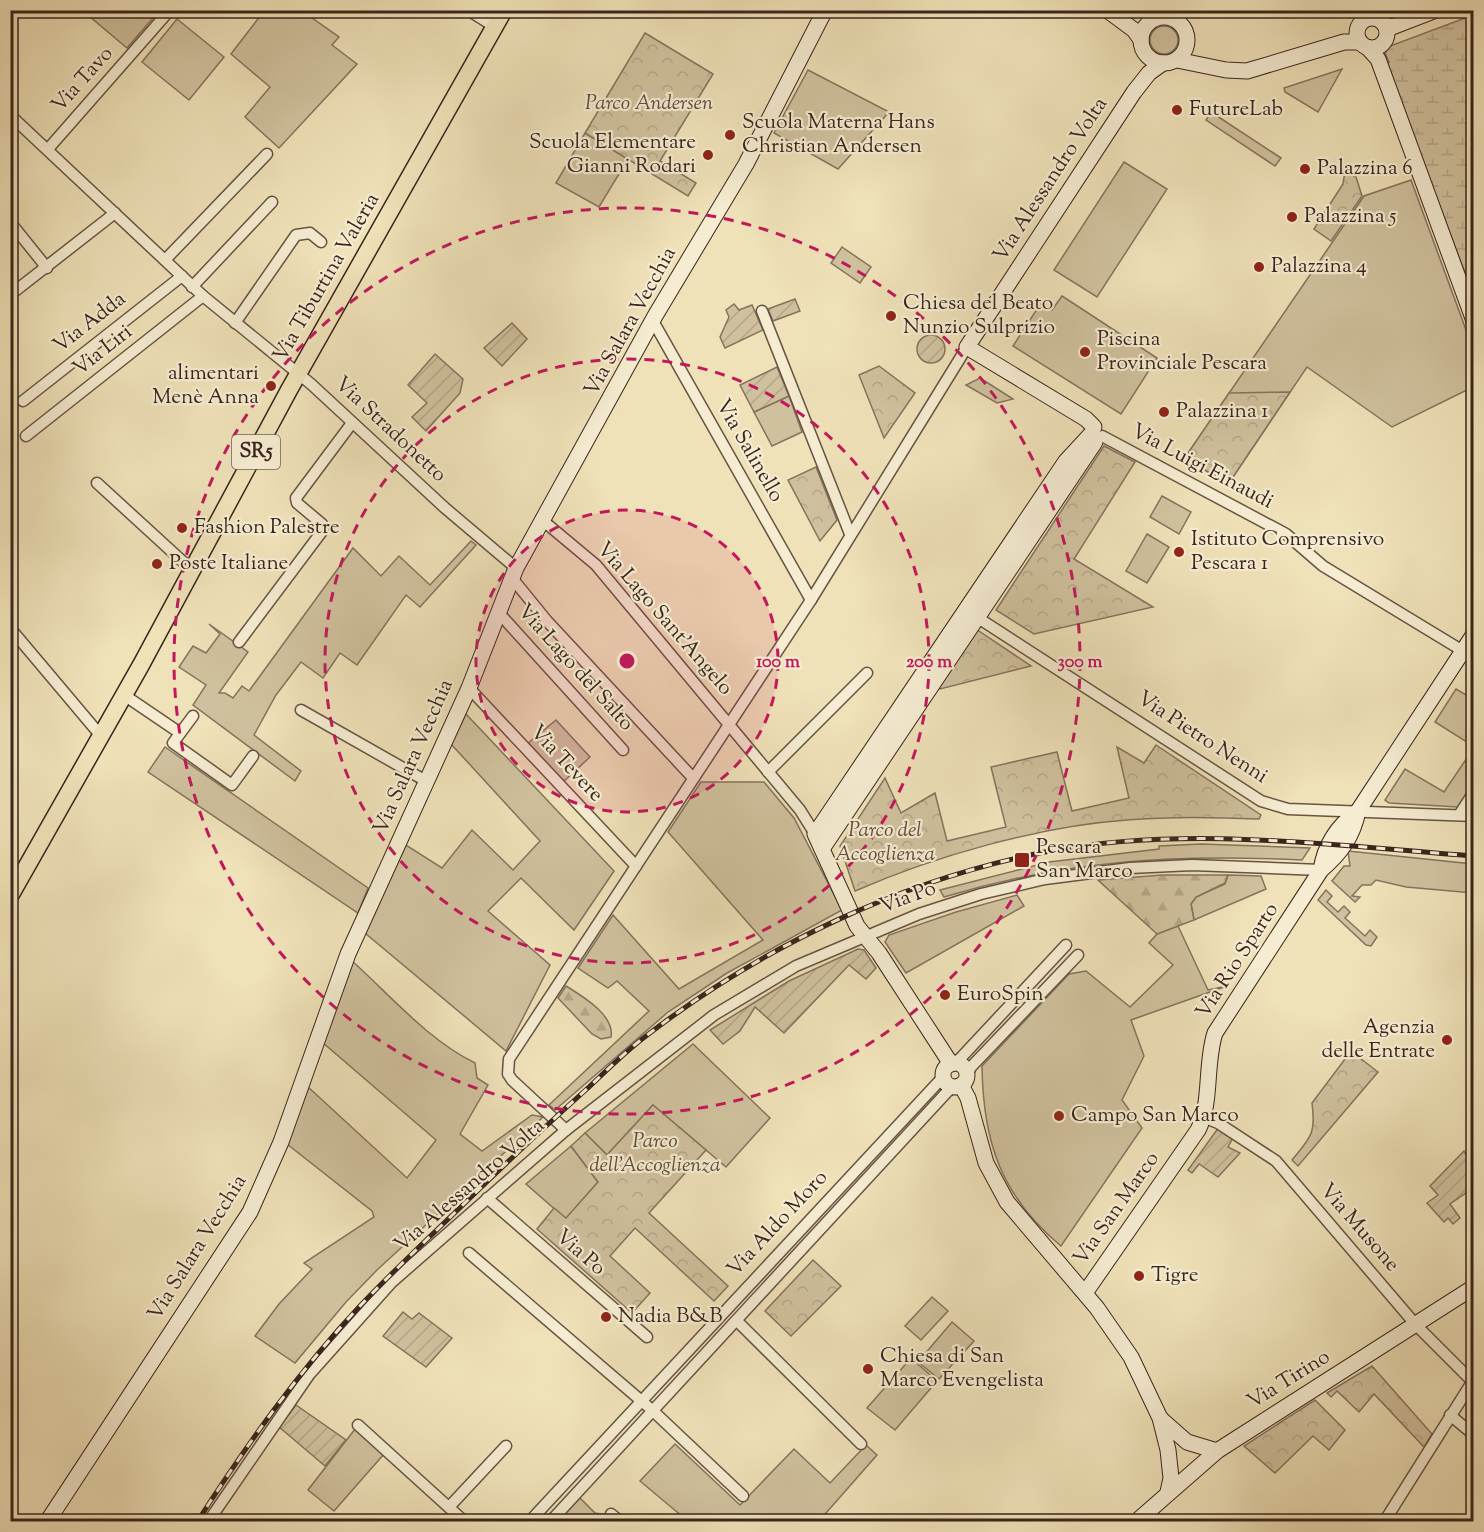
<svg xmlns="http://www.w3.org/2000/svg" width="1484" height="1532" viewBox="0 0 1484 1532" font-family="'Sorts Mill Goudy',serif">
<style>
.grass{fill:#d0c19e;stroke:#85735e;stroke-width:1.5}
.forest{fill:url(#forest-firs);stroke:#85735e;stroke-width:1.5}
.wetland{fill:url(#wetland-marsh);stroke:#85735e;stroke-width:1.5}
.park{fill:url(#park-crowns);stroke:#85735e;stroke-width:1.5}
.garden{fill:url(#garden-furrows);stroke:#85735e;stroke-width:1.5}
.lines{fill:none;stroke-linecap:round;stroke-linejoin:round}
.street-casing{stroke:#675444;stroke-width:13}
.secondary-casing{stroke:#3a251d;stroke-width:17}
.primary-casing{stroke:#3a251d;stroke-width:19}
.street{stroke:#f5ecd1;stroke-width:10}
.secondary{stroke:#f5ecd1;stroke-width:15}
.primary{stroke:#efe1b8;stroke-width:16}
.rail-casing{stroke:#3a251d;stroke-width:5}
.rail{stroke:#f5ecd1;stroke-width:3;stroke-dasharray:9;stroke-linecap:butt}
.ring{fill:none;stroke:#c2185b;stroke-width:3;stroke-dasharray:10 8}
.poi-dot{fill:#8f2418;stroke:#f5ecd1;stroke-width:2}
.labels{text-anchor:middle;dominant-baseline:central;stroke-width:4.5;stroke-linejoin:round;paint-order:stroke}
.shield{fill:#f5ecd1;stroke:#726153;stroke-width:1.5}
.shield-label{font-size:20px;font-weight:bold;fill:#3a251d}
.street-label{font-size:21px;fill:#3a251d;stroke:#f5ecd1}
.park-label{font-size:21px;font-style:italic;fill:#604c3d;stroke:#f5ecd1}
.poi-label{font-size:21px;fill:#3a251d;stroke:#f5ecd1;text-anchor:start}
.centre{fill:#c2185b;stroke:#f5ecd1;stroke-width:3}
.ring-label{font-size:18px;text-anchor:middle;font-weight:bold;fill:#c2185b;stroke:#f5ecd1;stroke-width:4.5;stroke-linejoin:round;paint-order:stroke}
</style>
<defs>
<pattern id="forest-firs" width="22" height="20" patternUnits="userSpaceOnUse" patternTransform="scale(1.5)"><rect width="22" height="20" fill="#d0c19e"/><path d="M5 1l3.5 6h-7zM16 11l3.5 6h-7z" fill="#b3a688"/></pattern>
<pattern id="wetland-marsh" width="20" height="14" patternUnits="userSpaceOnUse" patternTransform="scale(1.5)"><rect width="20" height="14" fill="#d0c19e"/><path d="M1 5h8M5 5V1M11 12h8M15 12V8" fill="none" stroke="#b3a688"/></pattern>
<pattern id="park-crowns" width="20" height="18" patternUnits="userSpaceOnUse" patternTransform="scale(1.5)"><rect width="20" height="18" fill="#d0c19e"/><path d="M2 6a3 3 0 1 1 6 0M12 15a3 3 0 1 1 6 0" fill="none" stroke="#b3a688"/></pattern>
<pattern id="garden-furrows" width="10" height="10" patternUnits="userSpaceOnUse" patternTransform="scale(1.5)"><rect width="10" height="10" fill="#d0c19e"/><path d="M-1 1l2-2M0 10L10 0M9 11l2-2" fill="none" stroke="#b3a688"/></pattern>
</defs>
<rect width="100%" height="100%" fill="#efe1b8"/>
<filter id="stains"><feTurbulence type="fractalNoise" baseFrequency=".00333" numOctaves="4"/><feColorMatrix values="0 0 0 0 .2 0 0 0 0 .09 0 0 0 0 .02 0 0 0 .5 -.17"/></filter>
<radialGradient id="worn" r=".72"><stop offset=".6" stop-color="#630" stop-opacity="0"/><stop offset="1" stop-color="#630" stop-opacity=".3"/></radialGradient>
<g class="grass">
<path d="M83,11H159L127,48Z"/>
<path d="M264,11H302L339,37L332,45L357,64L279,148L245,117L270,87L231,54Z"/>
<path d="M177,19L224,57L189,100L142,62Z"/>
<circle cx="1164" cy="40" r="14"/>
<path d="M1342,69L1318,112L1285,92L1284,88Z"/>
<path d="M808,70L889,112L838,169L774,133Z"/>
<path d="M1211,112L1281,158L1275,166L1206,120Z"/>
<path d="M585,133L628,159L599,207L556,183Z"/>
<path d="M1124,162L1167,189L1097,297L1054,270Z"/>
<path d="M1411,180L1473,349V387L1392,427L1307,367L1229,483L1184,459L1364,196Z"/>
<path d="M842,247L871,267L860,283L831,263Z"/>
<path d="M1062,296L1157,358L1121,414L1013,346L1041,303L1052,310Z"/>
<path d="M980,378L1013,399L997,403L966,385Z"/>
<path d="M789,396L802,432L772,446L754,412Z"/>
<path d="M1162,496L1191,512L1179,534L1150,517Z"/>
<path d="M1147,534L1169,547L1147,583L1126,571Z"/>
<path d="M471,541L476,545L420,607L406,595L357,665L340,653L323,678L301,662L276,695L254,735L301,771L295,781L193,705L206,685L179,667L193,646L206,653L220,634L209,624L248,652L219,693H225L233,698L242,686L249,691L353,548L381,576L399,556L430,585Z"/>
<path d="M1456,689L1473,699V746L1435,722Z"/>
<path d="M466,714L614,871L574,930L521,878L488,911L550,965L506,1051L365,933L406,845L442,868L472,830L513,870L540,841L451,744Z"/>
<path d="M556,720L590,757L562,783L527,744Z"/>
<path d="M165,747L368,888L358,913L148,772Z"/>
<path d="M1473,749V783L1458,807L1389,803L1385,800L1405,769L1444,792Z"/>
<path d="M701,782H764L794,818L842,910L727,973L668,1012L555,1110L549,1105L649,1011L617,981L608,988L578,968L613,915L679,989L763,940L668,832Z"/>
<path d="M1201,844L1310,848L1302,860C1173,854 1068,860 944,897L940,890L1049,862L1159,849V846Z"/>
<path d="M1348,851L1473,864V893L1406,887L1376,880L1371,885H1362L1352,896L1360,897L1355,902L1332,881L1344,866H1350Z"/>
<path d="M1228,875L1261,876L1266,889L1194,920L1191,904L1196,897L1225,884Z"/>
<path d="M1326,890L1332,896L1327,902L1338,912L1344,906L1350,912L1345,918L1365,936L1370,930L1377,937L1371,946L1366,945L1318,900Z"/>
<path d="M1017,895L1024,906L906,973L885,942L889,935L956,912Z"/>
<path d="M1178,926L1208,990L1227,986L1131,1020L1144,1056L1122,1100L1142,1128L1061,1246C1001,1196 983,1142 982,1066L1069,974L1086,971L1130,1007L1173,965L1149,943L1157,934Z"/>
<path d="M351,960C390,995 428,1040 475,1063L477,1078L488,1085L460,1134L482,1151L532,1115L543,1117L377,1270L346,1302L295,1363L255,1336L279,1304L312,1269L304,1263L374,1217L372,1211L287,1144L307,1086L407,1178L436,1140L322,1042Z"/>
<path d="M693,1044L770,1118L726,1167L653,1105L607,1155L585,1133Z"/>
<path d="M571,1146L598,1182L566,1219L526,1184Z"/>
<path d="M932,1297L948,1311L921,1340L905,1326Z"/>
<path d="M952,1322L974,1341L939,1379L918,1362Z"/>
<path d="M911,1358L937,1381L895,1430L867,1408Z"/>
<path d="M355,1429L384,1454L334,1511L308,1490Z"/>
<path d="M675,1444L740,1505L794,1449L830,1483L866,1445L877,1455L819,1521H680L683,1517L640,1481Z"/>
<path d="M580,1498L595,1513L606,1515L615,1521L557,1522Z"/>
</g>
<g class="forest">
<path d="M1162,875H1228L1225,883L1196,897L1191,904L1194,920L1157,934L1098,880Z"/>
<path d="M566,986C582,996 615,1015 611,1037L601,1039L592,1034L558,998Z"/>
</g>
<path class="wetland" d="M1473,15L1474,269L1465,273L1386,63L1389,62L1385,53L1390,46Z"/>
<g class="park">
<path d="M645,33L713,74L660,161L696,183L688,196L585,133Z"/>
<path d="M1345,171L1356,177L1362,196L1331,241L1314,229L1343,184Z"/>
<path d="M879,366L915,393L884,438L859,375Z"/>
<path d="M1290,392L1229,483L1184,459L1229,393Z"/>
<path d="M1104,446L1135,462L1074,559L1153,607L1034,634L996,610Z"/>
<path d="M816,467L837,520L820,541L788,480Z"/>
<path d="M976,629L1031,666L940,689L938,687Z"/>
<path d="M1156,745L1261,815L1259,819C1215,817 1171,816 1127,820C1040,826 935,856 855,891L840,846L885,778L901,813L935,793L947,841L1006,827L991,767L1057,752L1072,811L1129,798L1117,747L1144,763Z"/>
<path d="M1351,1051L1378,1072L1298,1166L1292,1160C1311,1137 1316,1134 1312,1103Z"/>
<path d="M653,1105L706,1150L649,1213L728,1286L714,1301L635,1228L610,1256L650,1293L632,1313L537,1229L554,1208L566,1218L598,1182L571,1146L585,1133L607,1155Z"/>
<path d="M813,1260L841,1286L791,1336L765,1311Z"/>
<path d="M1372,1366L1432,1434L1424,1447L1374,1394L1359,1412L1337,1391L1331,1397L1327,1393Z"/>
<path d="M1315,1400L1345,1430L1329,1450L1313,1436L1275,1473L1244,1446Z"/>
</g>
<g class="garden">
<path d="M795,299L800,311L773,321L768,309Z"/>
<path d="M734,304L739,310L752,305L763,330L725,348L720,337L729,317L726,310Z"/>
<path d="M512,323L527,339L502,366L484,348Z"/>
<circle cx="931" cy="349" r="14"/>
<path d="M435,354L463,379L460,393L426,431L412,417L427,403L408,385Z"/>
<path d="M777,367L789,396L754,412L740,385Z"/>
<path d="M858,949L864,950L876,968L866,979L849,965L784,1033L755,1007L740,1031L723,1044L710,1030L789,981Z"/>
<path d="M1219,1127L1234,1136L1228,1147L1240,1153L1218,1177L1199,1164L1192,1173L1188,1170Z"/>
<path d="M1464,1151L1473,1166V1188L1450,1204L1460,1218L1453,1224L1448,1218L1444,1222L1427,1203L1438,1195L1430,1186Z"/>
<path d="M403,1312L412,1319L419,1313L452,1338L426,1367L383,1336Z"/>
<path d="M296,1405L346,1440L325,1466L279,1427Z"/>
</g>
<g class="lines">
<g class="street-casing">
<g id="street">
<path d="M468,10L495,27"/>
<path d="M10,115L203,296L311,384L445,508L516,568"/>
<path d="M48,149L170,10"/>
<path d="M10,222L47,268"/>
<path d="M165,260L267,154"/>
<path d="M192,287L272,202"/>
<path d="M10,295L115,213"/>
<path d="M762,311L850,534"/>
<path d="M653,321L811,600"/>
<path d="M235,323L296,235L310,233L321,242"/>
<path d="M23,401L182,276"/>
<path d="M26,436L203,296"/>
<path d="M1102,436L1286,534L1323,566L1463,651"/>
<path d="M97,483L192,570"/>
<path d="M541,519L596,565L800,810L815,834"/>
<path d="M512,578L547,621L693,778"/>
<path d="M498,612L623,750"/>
<path d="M972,614L1261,801L1288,809L1474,816"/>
<path d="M10,628L101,736"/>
<path d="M239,642L323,530L322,524L297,503L296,498L352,423"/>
<path d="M469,688L636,866"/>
<path d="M124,695L180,733"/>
<path d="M301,710L426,781"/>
<path d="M193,716L173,743L232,785L253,756"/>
<path d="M768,772L867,673"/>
<path d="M1459,815L1474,792"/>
<path d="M956,1063L1066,945"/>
<path d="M967,1075L971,1067L1078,955"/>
<path d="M1203,1117L1218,1123L1276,1161L1416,1325L1472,1381"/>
<path d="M566,1130L512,1080L508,1074L509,1059L811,600L967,347"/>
<path d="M487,1198L647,1337"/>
<path d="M469,1253L652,1410L743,1496"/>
<path d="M737,1321L861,1444"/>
<path d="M1450,1415L1474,1435"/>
<path d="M358,1425L465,1522"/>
<path d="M449,1507L506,1446"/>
<path d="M1147,1511L1159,1522"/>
<path d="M611,1514L621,1522"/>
<path d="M208,1522L309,1375L392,1282L566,1130L714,1015L796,966L919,914L981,894L1045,879L1130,868L1192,865L1321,870"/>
<path d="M529,1522L944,1076"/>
<path d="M550,1522L947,1092L955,1086"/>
<path d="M1384,1522L1474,1379"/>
</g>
</g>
<g class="secondary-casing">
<g id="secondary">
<path d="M1107,10L1134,30L1141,40"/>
<circle cx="1164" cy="40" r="23"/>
<circle cx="1372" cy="33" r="15"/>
<path d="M1385,25L1392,27L1436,10"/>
<path d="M1367,47L1378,59L1474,321"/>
<path d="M1177,60L1226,70L1247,71L1344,42H1360"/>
<path d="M1094,427L1086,419L967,347L1134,92L1149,73L1163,63"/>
<path d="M822,849L1095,442"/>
<path d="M1321,870C1325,844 1337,826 1358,811L1474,634"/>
<circle cx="955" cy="1075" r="12"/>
<path d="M951,1064L879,953L857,926L815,834L1066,461L1091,434"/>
<path d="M961,1085L968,1098L986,1163L1007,1202L1097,1308L1131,1357L1160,1418L1168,1450L1171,1478L1168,1492"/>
<path d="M1085,1293L1198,1130C1212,1103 1205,1063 1215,1033L1321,870C1341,853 1353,836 1358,811"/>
<path d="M1161,1419L1187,1442L1217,1451"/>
<path d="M47,1522L250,1212L281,1142L348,954L469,688L516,568L655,316L746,164L825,10"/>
<path d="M1136,1522L1217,1451L1474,1287"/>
</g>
</g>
<g class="primary-casing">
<path id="primary" d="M10,896L141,665L289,390L504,10"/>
</g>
<use href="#street" class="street"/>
<use href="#secondary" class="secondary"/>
<use href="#primary" class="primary"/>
<g class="rail-casing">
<path id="rail" d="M197,1522C246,1446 298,1372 360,1306C395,1269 433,1234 470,1198C509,1160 548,1124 589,1087C607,1070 626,1051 646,1036C764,945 904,879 1050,851C1190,825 1333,846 1474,856"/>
</g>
<use href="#rail" class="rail"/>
</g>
<circle cx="627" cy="661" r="151" fill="#c2185b" fill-opacity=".12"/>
<g class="ring">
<circle cx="627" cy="661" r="151"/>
<circle cx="627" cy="661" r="302"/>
<circle cx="627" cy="661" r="453"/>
</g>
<g class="poi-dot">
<circle cx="1177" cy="110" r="6"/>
<circle cx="730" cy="135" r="6"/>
<circle cx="708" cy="155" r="6"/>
<circle cx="1305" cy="169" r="6"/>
<circle cx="1292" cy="217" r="6"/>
<circle cx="1259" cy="267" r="6"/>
<circle cx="891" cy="316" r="6"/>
<circle cx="1085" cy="352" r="6"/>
<circle cx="271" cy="386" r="6"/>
<circle cx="1164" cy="412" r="6"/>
<circle cx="182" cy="528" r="6"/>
<circle cx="1179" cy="552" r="6"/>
<circle cx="157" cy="564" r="6"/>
<rect x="1014" y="852" width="16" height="16" rx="3"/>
<circle cx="945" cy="995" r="6"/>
<circle cx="1447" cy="1040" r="6"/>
<circle cx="1059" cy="1116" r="6"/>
<circle cx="1139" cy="1276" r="6"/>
<circle cx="606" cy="1317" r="6"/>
<circle cx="868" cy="1369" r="6"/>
</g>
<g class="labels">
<rect class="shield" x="232" y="435" width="48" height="34" rx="4.5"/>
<g class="shield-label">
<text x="256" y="452">SR5</text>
</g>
<g class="street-label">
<text transform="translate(83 80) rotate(-48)">Via Tavo</text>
<text transform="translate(1051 180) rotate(-57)">Via Alessandro Volta</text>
<text transform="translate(327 278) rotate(-60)">Via Tiburtina Valeria</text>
<text transform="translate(631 322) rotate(-61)">Via Salara Vecchia</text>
<text transform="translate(90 323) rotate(-38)">Via Adda</text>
<text transform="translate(103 351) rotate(-38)">Via Liri</text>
<text transform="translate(390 430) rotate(43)">Via Stradonetto</text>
<text transform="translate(749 451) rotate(60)">Via Salinello</text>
<text transform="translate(1202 467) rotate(28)">Via Luigi Einaudi</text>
<text transform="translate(664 619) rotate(49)">Via Lago Sant'Angelo</text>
<text transform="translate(575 668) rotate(48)">Via Lago del Salto</text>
<text transform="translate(1202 738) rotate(33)">Via Pietro Nenni</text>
<text transform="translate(414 757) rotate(-66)">Via Salara Vecchia</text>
<text transform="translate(566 764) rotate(47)">Via Tevere</text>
<text transform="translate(908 898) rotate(-20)">Via Po</text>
<text transform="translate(1238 961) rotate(-57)">Via Rio Sparto</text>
<text transform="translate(470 1186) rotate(-41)">Via Alessandro Volta</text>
<text transform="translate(1117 1209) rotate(-55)">Via San Marco</text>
<text transform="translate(778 1224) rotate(-47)">Via Aldo Moro</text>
<text transform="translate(1359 1228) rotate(49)">Via Musone</text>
<text transform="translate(198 1248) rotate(-58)">Via Salara Vecchia</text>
<text transform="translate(580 1253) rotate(41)">Via Po</text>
<text transform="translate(1289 1380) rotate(-32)">Via Tirino</text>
</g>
<g class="park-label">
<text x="649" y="104">Parco Andersen</text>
<text x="885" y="831">Parco del<tspan x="885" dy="24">Accoglienza</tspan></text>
<text x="655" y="1142">Parco<tspan x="655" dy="24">dell'Accoglienza</tspan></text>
</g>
<g class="poi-label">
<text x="1189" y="110">FutureLab</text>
<text x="742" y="123">Scuola Materna Hans<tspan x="742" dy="24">Christian Andersen</tspan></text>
<text x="696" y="143" text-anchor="end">Scuola Elementare<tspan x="696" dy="24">Gianni Rodari</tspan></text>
<text x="1317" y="169">Palazzina 6</text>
<text x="1304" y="217">Palazzina 5</text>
<text x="1271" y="267">Palazzina 4</text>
<text x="903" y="304">Chiesa del Beato<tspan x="903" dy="24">Nunzio Sulprizio</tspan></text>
<text x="1097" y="340">Piscina<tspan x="1097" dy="24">Provinciale Pescara</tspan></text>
<text x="259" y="374" text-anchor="end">alimentari<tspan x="259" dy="24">Menè Anna</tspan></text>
<text x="1176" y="412">Palazzina 1</text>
<text x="194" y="528">Fashion Palestre</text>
<text x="1191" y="540">Istituto Comprensivo<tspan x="1191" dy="24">Pescara 1</tspan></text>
<text x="169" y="564">Poste Italiane</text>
<text x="1036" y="848">Pescara<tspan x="1036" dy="24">San Marco</tspan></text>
<text x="957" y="995">EuroSpin</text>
<text x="1435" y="1028" text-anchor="end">Agenzia<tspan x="1435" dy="24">delle Entrate</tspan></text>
<text x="1071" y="1116">Campo San Marco</text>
<text x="1151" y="1276">Tigre</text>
<text x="618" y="1317">Nadia B&amp;B</text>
<text x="880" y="1357">Chiesa di San<tspan x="880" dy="24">Marco Evengelista</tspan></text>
</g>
</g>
<circle cx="627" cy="661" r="9" class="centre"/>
<g class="ring-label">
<text x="778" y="667">100 m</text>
<text x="929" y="667">200 m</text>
<text x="1080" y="667">300 m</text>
</g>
<rect width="1484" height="1532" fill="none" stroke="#efe1b8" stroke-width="36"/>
<rect x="12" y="12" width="1460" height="1508" fill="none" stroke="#3a251d" stroke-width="3"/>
<rect x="18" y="18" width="1448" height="1496" fill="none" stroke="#3a251d" stroke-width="1.5"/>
<rect width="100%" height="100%" filter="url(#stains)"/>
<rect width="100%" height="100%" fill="url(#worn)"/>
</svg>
